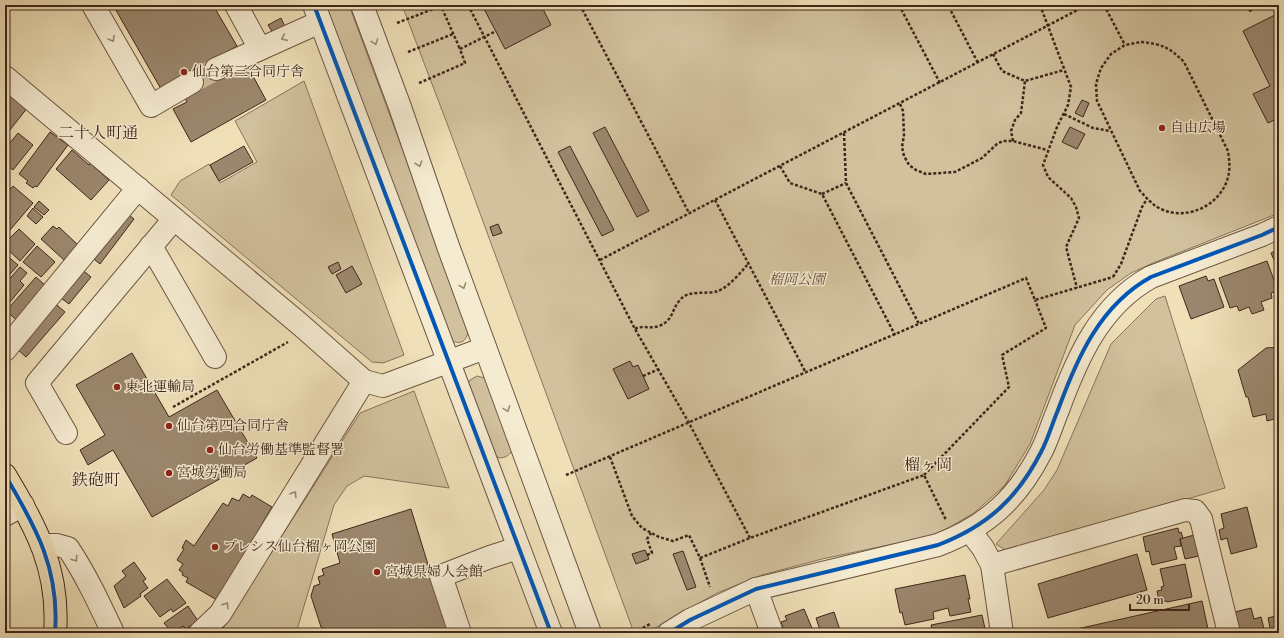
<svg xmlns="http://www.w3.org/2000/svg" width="1284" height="638" viewBox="0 0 1284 638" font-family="'Libre Bodoni','Noto Serif JP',serif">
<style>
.green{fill:#d1c19d;stroke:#89745c}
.building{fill:#9b876d;stroke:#41271b}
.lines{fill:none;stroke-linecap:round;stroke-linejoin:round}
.minor-tunnel{stroke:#cb9;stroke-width:22;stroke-dasharray:22 11;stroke-linecap:butt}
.minor-casing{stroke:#6c5542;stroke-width:24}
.highway-casing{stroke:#41271b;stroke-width:24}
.path{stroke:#41271b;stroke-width:2.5;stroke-dasharray:3 2;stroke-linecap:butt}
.minor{stroke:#f5ebd1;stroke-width:22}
.highway{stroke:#efe0b8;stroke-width:22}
.cycleway-casing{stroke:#f5ebd1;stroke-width:6}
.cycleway{stroke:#0057b8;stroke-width:4}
.oneway{stroke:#9b8976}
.poi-dot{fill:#8f2418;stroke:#f5ebd1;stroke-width:1.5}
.labels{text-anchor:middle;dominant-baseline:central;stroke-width:3;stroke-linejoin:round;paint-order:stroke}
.poi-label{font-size:14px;fill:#41271b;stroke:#f5ebd1;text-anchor:start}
.park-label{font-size:14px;font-style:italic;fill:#654e3c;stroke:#f5ebd1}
.quarter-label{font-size:16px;fill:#41271b;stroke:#f5ebd1}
</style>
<rect width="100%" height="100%" fill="#efe0b8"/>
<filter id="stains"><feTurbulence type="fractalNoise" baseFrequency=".005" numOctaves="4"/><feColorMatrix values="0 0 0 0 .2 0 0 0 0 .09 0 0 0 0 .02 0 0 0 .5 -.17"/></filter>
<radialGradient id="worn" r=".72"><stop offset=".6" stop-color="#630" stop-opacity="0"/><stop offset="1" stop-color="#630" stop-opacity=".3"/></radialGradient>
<g class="green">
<path d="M326,5H349L468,326C469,338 463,347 450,340Z"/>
<path d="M402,5H1279V213L1153,263L1131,273L1107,290L1075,325L1030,444L1005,485L974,513L950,527L931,536L822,559L762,575L717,593L646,633H634L448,126Z"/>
<path d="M304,81L404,355L383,363L372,362L171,195L180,181L209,164L220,183L257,162L235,121Z"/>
<path d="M1165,296L1225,488L1007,551L996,544L1044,490L1057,470L1111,344L1156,299Z"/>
<path d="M477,376L485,378L513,449C509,457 502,460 494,456L468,384L470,380Z"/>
<path d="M414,391L449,488L364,476L347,486L334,505L296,633H220L360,413Z"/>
</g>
<g class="building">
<path d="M113,5H213L237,46L211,61L247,65L266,100L191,142L173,109L187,102L184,96L161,89Z"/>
<path d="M482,5H541L551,25L505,49Z"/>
<path d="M1279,13V118L1268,123L1253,94L1270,86L1243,31Z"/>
<path d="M281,18L285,27L273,33L268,25Z"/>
<path d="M5,89L28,107L6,135L5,134Z"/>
<path d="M1082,100L1089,103L1083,117L1075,113Z"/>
<path d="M605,127L649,211L637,217L593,133Z"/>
<path d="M1070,127L1085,134L1077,149L1062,142Z"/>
<path d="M50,132L68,145L37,187L35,186L33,188L26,183L28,181L19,174Z"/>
<path d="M18,133L33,145L13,170L5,164V149Z"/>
<path d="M244,146L253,162L219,181L210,165Z"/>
<path d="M570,146L614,230L602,236L558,152Z"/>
<path d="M72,150L89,165L90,163L109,180L91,200L56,169Z"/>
<path d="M13,186L33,203L5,236V195Z"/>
<path d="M39,201L49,210L44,215L34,207Z"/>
<path d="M33,208L43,217L36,224L27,216Z"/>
<path d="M125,212L134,219L100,264L90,256Z"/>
<path d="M498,224L502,233L493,236L490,227Z"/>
<path d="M53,226L57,229L59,227L78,245L64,260L41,239Z"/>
<path d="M19,229L35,244L20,261L5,247V243Z"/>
<path d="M37,246L55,262L41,277L23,262Z"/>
<path d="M1279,249V271L1271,253Z"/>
<path d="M5,254L18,265L5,280Z"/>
<path d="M1267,261L1278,291L1271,293L1272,298L1261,302L1264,310L1252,314L1249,307L1239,311L1237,306L1230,308L1219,278Z"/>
<path d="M338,262L341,269L332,274L328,267Z"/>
<path d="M352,266L362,284L346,293L336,275Z"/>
<path d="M20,267L27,273L20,281L24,285L10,302L5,299V284Z"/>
<path d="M79,267L91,277L69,304L57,295Z"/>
<path d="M1206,276L1208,281L1214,279L1224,307L1191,319L1179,286Z"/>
<path d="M36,277L47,287L18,321L6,311Z"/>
<path d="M52,301L65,312L26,357L16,348Z"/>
<path d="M1279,347V422L1278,418L1267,421L1266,414L1253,417L1248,397H1246L1238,370L1266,348Z"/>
<path d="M132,353L169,417L217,390L257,458L152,517L113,450L88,465L80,450L105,435L76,385Z"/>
<path d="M630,361L633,367L638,365L649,389L628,399L613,369Z"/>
<path d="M243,494L250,498L252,495L272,507L217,600L186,582L188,578L182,575L183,573L179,570L183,564L177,560L184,549L182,548L186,540L194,546L223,503L228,506L232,498L239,501Z"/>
<path d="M1247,507L1257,547L1231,554L1227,538L1221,540L1219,530L1224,528L1221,514Z"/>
<path d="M411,509L449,633H334L321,627L311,596L314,586L320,584L318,577L324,575L322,569L340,563L332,534Z"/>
<path d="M1178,528L1179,533L1181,532L1183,538L1180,539L1181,546L1174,547L1177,559L1152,565L1149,551L1146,552L1143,537Z"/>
<path d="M1194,535L1199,556L1185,559L1180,539Z"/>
<path d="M645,550L649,559L636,564L632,554Z"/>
<path d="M683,551L696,587L687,590L673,554Z"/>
<path d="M1137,554L1147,590L1048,618L1038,584Z"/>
<path d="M134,562L146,579L143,581L148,588L140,594L141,596L124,608L114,586L126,576L122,571Z"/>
<path d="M1185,564L1192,597L1167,602V601L1159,602L1157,591L1162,590L1161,587L1164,586L1160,569Z"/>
<path d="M965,575L970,599H968L971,612L950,616L948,608L933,612L934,619L905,625L902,612L900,613L895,589Z"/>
<path d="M167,579L186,603L173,612L171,609L160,617L144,596Z"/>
<path d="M1202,601L1208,629L1190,633H1078L1077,629Z"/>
<path d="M188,606L198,621L186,629L183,626L172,633L164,623Z"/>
<path d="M1251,608L1254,619L1261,617L1265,633H1240L1235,612Z"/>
<path d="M804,609L814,633H785L781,622L787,620L785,616Z"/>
<path d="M834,612L841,633H821L816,618Z"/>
<path d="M982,615L986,633H933L931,625Z"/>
<path d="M1279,615V633H1271L1268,618Z"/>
</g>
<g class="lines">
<path class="minor-tunnel" d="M192,82L216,69"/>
<g class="minor-casing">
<g id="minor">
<path d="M93,5L151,106L192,82"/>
<path d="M236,5L260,49L320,22"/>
<path d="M314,5L551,633"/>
<path d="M362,5L400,107L448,246L590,633"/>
<path d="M216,69L260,49"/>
<path d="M5,77L302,326L364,381L383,386L485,348"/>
<path d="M151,246L215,357"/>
<path d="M5,350L138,188"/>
<path d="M66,433L37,383L174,219"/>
<path d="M5,515L23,505"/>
<path d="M970,531L983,548L992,565L1002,633"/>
<path d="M42,545H57L68,548C86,575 99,603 113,633"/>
<path d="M992,565L1185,510L1195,511L1201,519L1229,633"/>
<path d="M756,589L772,633"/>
<path d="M200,633L220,614L364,381"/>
<path d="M460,633L441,576L490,557L518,548"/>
<path d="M669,633L690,620L756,589L938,545C987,526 1017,499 1041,452C1048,439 1052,424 1058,410C1077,358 1100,305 1151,277L1262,235L1279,227"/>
</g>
</g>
<g class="highway-casing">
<path id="highway" d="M5,475C36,527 60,570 55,633"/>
</g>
<g class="path">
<path d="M468,5L635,329L689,423L750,538"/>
<path d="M580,5L689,213"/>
<path d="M899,5L940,83"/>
<path d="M1040,5L1071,87L1068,105L1057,127L1043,165L1048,177L1071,198L1076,207L1079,218L1066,247L1077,288"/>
<path d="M1104,5L1125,45"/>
<path d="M542,7L546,5"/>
<path d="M951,11L978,63"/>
<path d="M1249,11L1262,5"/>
<path d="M397,23L441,6L460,49"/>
<path d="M1141,42C1162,44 1169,47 1184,62L1228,151C1229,158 1230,165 1229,172C1225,203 1189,222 1161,209C1152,205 1147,198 1140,191L1097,101L1096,84L1101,68L1111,54L1125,45Z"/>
<path d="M408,52L453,34"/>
<path d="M993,54L1002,71L1025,81L1064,70"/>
<path d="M419,83L465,63L460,49L496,31"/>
<path d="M900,104L903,111L904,135L902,147L904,156L909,165L916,170L926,174L955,172L982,158L997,144L1003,141H1013L1047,150"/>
<path d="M1064,114L1093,128L1110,131"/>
<path d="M844,133L846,183L919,324"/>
<path d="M1013,141L1011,131L1015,120L1021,113L1025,81"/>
<path d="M780,166L790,183L822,194L895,335"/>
<path d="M822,194L846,183"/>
<path d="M715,200L806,373"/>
<path d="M600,260L1087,5"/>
<path d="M1113,277L1121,264L1142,207L1147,199"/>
<path d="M635,329C642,325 651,329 659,326C674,320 671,310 680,300C689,289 706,295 718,291C730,286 740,273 748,264"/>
<path d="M643,376L659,369"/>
<path d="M173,407L288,342"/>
<path d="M610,457L632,516L642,528L659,537L673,541L689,535L700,558L710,587"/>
<path d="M566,475L1026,278L1035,300L1113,277"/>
<path d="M924,475L1009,387L1002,355L1046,328L1035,300"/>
<path d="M5,541L7,540"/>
<path d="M647,555L652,553L647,539L651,533"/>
<path d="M700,558L750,538L924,475L946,520"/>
<path d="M634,633L650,624"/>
</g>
<use href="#minor" class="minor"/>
<use href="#highway" class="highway"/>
<g class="cycleway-casing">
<g id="cycleway">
<path d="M314,5L551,633"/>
<path d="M5,475C36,527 60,570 55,633"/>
<path d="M669,633L690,620L756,589L938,545C987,526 1017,499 1041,452C1048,439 1052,424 1058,410C1077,358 1100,305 1151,277L1262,235L1279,227"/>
</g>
</g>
<use href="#cycleway" class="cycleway"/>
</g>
<defs><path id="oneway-chevron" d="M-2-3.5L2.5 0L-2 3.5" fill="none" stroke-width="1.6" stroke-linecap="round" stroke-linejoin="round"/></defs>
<g class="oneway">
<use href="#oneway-chevron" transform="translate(284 38) rotate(156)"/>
<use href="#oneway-chevron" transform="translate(112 39) rotate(60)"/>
<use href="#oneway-chevron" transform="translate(375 42) rotate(70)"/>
<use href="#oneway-chevron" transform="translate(419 164) rotate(71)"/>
<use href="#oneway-chevron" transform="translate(463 286) rotate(70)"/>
<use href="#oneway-chevron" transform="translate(507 409) rotate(70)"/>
<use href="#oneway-chevron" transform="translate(294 494) rotate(-58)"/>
<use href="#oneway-chevron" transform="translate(75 559) rotate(56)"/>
<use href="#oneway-chevron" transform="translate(226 605) rotate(-58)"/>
</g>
<g class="poi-dot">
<circle cx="184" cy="72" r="4"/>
<circle cx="1162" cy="128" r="4"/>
<circle cx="117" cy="387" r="4"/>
<circle cx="169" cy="426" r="4"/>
<circle cx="210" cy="450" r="4"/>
<circle cx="169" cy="473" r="4"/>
<circle cx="215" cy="547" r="4"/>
<circle cx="377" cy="572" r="4"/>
</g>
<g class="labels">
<g class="poi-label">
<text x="192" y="72">仙台第三合同庁舎</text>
<text x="1170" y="128">自由広場</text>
<text x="125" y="387">東北運輸局</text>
<text x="177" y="426">仙台第四合同庁舎</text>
<text x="218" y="450">仙台労働基準監督署</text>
<text x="177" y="473">宮城労働局</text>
<text x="223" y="547">プレシス仙台榴ヶ岡公園</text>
<text x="385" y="572">宮城県婦人会館</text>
</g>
<g class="park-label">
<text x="797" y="280">榴岡公園</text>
</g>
<g class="quarter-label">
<text x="98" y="133">二十人町通</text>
<text x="928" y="465">榴ヶ岡</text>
<text x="96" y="480">鉄砲町</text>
</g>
</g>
<rect width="1284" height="638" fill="none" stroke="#efe0b8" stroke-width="20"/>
<rect x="6" y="6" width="1272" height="626" fill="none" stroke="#41271b" stroke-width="2"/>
<rect x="10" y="10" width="1264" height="618" fill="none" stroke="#41271b"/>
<path d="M1130 604v6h59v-6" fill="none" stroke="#41271b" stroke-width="2"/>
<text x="1136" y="604" font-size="12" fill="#41271b" stroke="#f5ebd1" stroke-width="3" paint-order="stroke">20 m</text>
<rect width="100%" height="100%" filter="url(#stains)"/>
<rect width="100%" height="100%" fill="url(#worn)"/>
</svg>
